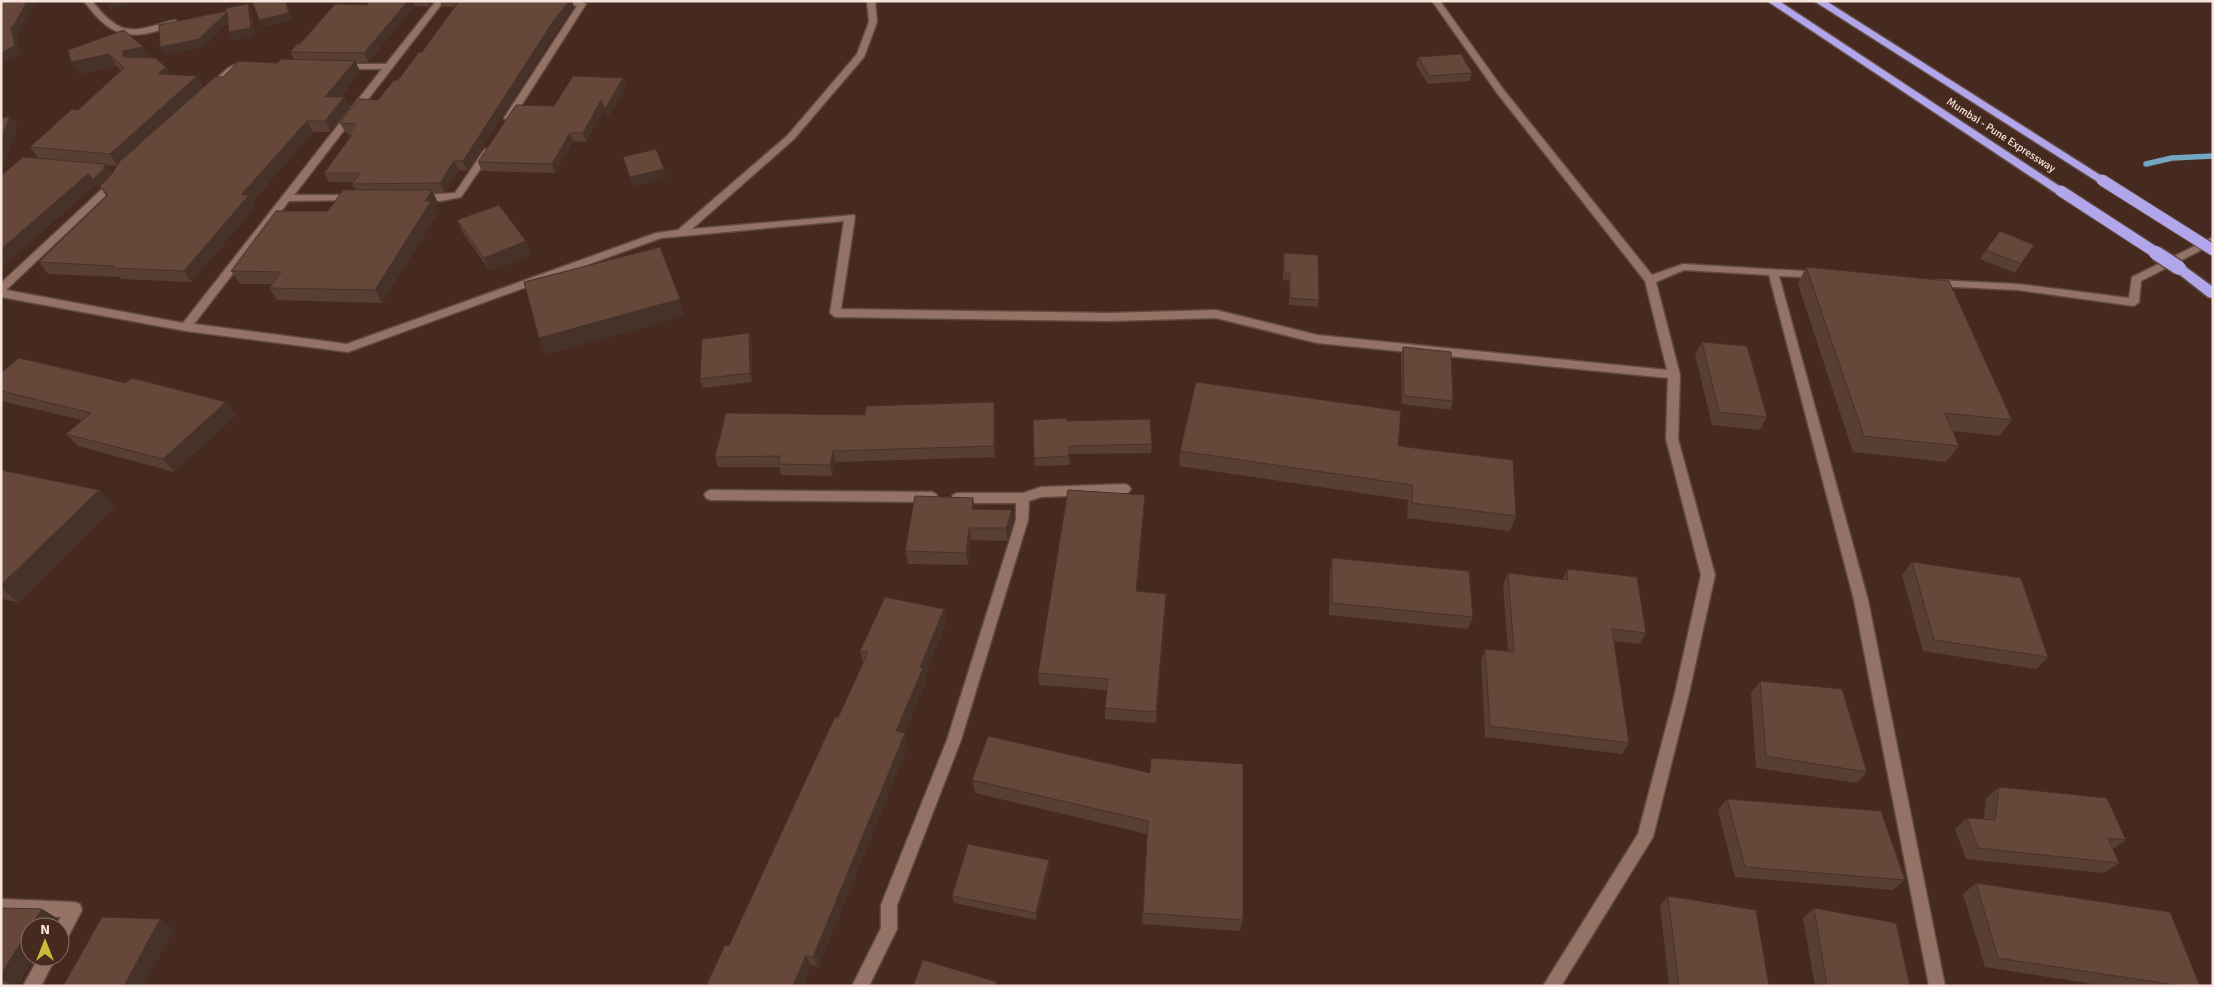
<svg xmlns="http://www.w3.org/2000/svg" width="2214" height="987" viewBox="0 0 2214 987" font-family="Signika,sans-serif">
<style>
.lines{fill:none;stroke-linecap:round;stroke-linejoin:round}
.stream{stroke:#71a7c2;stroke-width:5.5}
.minor-casing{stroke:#60493f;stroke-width:3}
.highway-casing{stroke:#60493f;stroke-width:3}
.minor{fill:#947366;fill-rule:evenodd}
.highway{fill:#b2a6ea;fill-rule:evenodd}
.highway-bridge-far1-casing{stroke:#60493f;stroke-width:13;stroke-linecap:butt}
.highway-bridge-casing{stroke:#60493f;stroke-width:17;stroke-linecap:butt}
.highway-bridge-far1{stroke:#b2a6ea;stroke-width:11}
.highway-bridge{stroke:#b2a6ea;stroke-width:14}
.wall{fill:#583e33;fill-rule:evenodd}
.shaded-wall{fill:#473229}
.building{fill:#66483b;stroke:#473229}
.labels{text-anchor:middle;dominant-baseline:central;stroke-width:5;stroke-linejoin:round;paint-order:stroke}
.far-street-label{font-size:11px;fill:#f7e4dd;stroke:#462a1f}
</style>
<rect width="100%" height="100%" fill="#462a1f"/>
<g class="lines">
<path class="stream" d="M2146,164L2172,158L2213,156"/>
<g class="minor-casing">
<g id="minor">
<path d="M84,1H92C123,40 133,31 175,20L179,23C174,27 165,29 157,31C122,41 105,30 84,1Z"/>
<path d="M436,1H444L294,195H355L359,196V200L289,201L194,324L347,344L656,233L678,230L788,135L857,54L869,22L867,1H875L877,22L864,57L794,139L692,229L854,215L855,217L841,309L1109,313L1216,310L1317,335L1667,370L1645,281L1497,93L1432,1H1440L1503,89L1652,275L1683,264L1820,272L1825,275L1820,278L1779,276L1868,600L1945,986H1929L1854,600L1769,275L1684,270L1656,282L1680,375L1678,439L1715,575L1689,693L1653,837L1561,986H1543L1638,834L1675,693L1701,575L1666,439L1668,378L1317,343L1216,318L1109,321L835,317L830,313L844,221L661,238L348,352L186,331L1,297V283L113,179L116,178L121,181L119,183L6,290L183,323L382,69H341L338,68V64H386Z"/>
<path d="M556,1H580L586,4L512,120H506L504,118L577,6Z"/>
<path d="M241,62L248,64L234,72L213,91H207V87L228,68Z"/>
<path d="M487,149L492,152L461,197L441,201L416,200V196L420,195L455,193L484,150Z"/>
<path d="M2213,237V244L2141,281L2139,302L2134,306L2018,290L1934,286L1929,283L1934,280L2018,284L2129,298L2132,277Z"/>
<path d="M1125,484L1129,486L1131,489L1129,492L1125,494L1041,497L1029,501L1028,520L961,740L897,905V929L869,986H852L881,928V905L947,740L1016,520V503H957L953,501L951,498L953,495L957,493H1023L1041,487Z"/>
<path d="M710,490L932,492L936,494L938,497L936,500L932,502L710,500L706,498L704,495L706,492Z"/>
<path d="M1,899L74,902L80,904L82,910L66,941L60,943V927H55L61,917L1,915Z"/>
<path d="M39,957H56L41,986H23Z"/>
</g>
</g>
<g class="highway-casing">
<g id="highway">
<path d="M1767,1H1779L2067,191L2061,195L2057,194Z"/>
<path d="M1814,1H1826L2108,180L2106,182H2098Z"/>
<path d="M2179,264L2183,265L2213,287V298L2208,297L2175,271L2173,268Z"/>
</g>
</g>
<use href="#minor" class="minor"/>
<use href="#highway" class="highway"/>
<g class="highway-bridge-far1-casing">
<g id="highway-bridge-far1">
<path d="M2102,180L2213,250"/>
<path d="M2061,191L2158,254"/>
</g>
</g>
<g class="highway-bridge-casing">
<path id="highway-bridge" d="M2156,253L2179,268"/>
</g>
<use href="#highway-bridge-far1" class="highway-bridge-far1"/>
<use href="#highway-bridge" class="highway-bridge"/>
</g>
<g class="wall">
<path d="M366,1H433L429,7L415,6L368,62H356L360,71L340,97H344L350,108L331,132H313L253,201L256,206L191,282L121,279L120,277L48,274L39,262L106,196L101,188L100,189L96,184L2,267H1V176L38,158L30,147L78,110L121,70L116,66L79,74L71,62L143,47L150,58L171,75L204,87L223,77L277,63L294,59L290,52L300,44L368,5ZM105,165L117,166L112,174Z"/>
<path d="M440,1H572L574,7L556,32L467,171L459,170L444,193H433L438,203L434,208L437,214L382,303L277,300L269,288L272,284H240L231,271L328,211L356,190L352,184L353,182H329L324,173L350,139L348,135L349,133L345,132L340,123L378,100L398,80L422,52L455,7H442Z"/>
<path d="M1418,57L1472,73L1470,81L1428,84L1416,65Z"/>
<path d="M623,78L626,87L608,118L604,108L586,142L573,141L555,173L482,171L478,162L554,106Z"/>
<path d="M457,220L532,254L490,271L463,233Z"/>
<path d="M2034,245L2015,273L1980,259L1986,250Z"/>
<path d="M1284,253L1319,300L1318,307L1289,305V281L1283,280V260Z"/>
<path d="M1806,267L2012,420L1999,436L1953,431L1959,446L1946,462L1853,452L1798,284Z"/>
<path d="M749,333L752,342V382L703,388L700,379Z"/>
<path d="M1702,342L1767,417L1760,430L1712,425L1695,355Z"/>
<path d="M1403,347L1453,401L1451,410L1402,404L1401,356Z"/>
<path d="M1,373L236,415L174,472L78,446L66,434L82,420L1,401Z"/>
<path d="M994,402L996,413L995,457L836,462L832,476L781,475L779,467H718L715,457L865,415Z"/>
<path d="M1033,420L1067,421L1152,444L1151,453L1069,454L1070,465L1035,466Z"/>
<path d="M1398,446L1516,516L1510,531L1407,518L1408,500L1179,466L1180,451Z"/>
<path d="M1,470L99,490L114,506L18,602L1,599Z"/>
<path d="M1144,508L1137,592L1166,594L1156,723L1105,719V708L1107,690L1039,685L1038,673Z"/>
<path d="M975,509L1013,523L1008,541L971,540L968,565L908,564L905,551Z"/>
<path d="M1332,558L1473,617L1468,629L1329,615L1330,570Z"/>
<path d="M1912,562L2048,657L2036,669L1923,651L1902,575Z"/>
<path d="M1567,569L1646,633L1640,644L1614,641L1629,743L1622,754L1485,737L1481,660L1485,649L1508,651L1503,585L1508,573L1562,580Z"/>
<path d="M944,609L946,623L925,675L926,681L904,733L908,746L818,967L811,965L803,986H706L729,946L838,718L863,663L860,651Z"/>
<path d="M1760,681L1867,772L1857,783L1756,768L1751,693Z"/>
<path d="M1150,773L1243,920L1240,931L1142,924L1147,834L975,793L972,780Z"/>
<path d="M1999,787L2126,840L2113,849L2119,863L2104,873L1966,859L1955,829L1967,818L1984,819L1986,798Z"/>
<path d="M1727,799L1905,880L1893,890L1735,877L1718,810Z"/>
<path d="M1049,860L1050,867L1036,920L954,903L952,896Z"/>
<path d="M1976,883L2200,986H2106L1985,967L1963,894Z"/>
<path d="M1668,896L1769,986H1669L1660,906Z"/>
<path d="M1,908L42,909L58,919L30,957H34L17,986H1Z"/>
<path d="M1814,908L1910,986H1815L1803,918Z"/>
</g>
<g class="shaded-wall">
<path d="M27,1L36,2L19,35H17L21,54L1,64V53L11,27Z"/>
<path d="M105,1H136L110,9Z"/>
<path d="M285,1H286L293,20L263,27L259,20Z"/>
<path d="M408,1H413L415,6L368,62L364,53Z"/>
<path d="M427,1H433L429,7Z"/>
<path d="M569,1H572L574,7L556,32L467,171L463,161L552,23Z"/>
<path d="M248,4L252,12L255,36L234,41L229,32Z"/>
<path d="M227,12L231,20L204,47L165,55L160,47Z"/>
<path d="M143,47L150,58L123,57V51Z"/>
<path d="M109,54L116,66L79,74L71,62Z"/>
<path d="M355,61L360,71L331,107L325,97Z"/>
<path d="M166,67L173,79L158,74Z"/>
<path d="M197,76L204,87L118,166L110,154Z"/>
<path d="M623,78L626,87L608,118L605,109Z"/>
<path d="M344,97L350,108L331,132L325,121Z"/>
<path d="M601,100L604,108L586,142L583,133Z"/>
<path d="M10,116L18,126L1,172V140Z"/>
<path d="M307,121L313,132L253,201L256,206L191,282L184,271L241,195Z"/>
<path d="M570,133L573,141L555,173L552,164Z"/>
<path d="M454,161L459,170L444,193L440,183Z"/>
<path d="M105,164L112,175L100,189L93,179Z"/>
<path d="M664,169L666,178L633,186L630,177Z"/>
<path d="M88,174L96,184L2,267L1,265V249Z"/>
<path d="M432,190L438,203L434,208L437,214L382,303L375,290L425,201Z"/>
<path d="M526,241L532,254L490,271L484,258Z"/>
<path d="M680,299L685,316L546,355L539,338Z"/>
<path d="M749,333L752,342V382L750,373Z"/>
<path d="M226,402L236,415L174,472L163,459Z"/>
<path d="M994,402L996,413L995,457L994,446Z"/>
<path d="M833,451L836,462L832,476L830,465Z"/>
<path d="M99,490L114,506L18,602L1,588V585Z"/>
<path d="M1145,495L1144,508L1136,604V591Z"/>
<path d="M973,498L975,510L972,509Z"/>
<path d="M1012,510L1013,523L1008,541L1006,528Z"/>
<path d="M969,528L971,540L968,565L966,553Z"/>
<path d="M944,609L946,623L925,675L926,681L899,744L896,731L920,667Z"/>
<path d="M905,733L908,746L818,967L813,957Z"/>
<path d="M1049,860L1050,867L1036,920V913Z"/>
<path d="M42,909L58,919L53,927H30Z"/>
<path d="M160,919L174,929L144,986H124Z"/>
<path d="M30,928V957H34L17,986H14L1,979V974Z"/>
<path d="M806,955L811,965L803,986H793Z"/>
</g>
<g class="building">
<path d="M1,1H27L13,27H11L15,46L1,53Z"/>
<path d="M252,1H285L289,13L259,20Z"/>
<path d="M366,1H408L364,53L290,52L299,42V45L335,4L368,5Z"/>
<path d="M459,1H569L552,23L463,161H454L440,183L352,184L360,173H324L352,135H348L356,124L340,123L359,99L378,100L394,80H398L419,52H422Z"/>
<path d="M248,4L251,28L229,32L227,12L199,39L160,47L159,25L226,11V8Z"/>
<path d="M124,30L143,47L123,51V57L155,58L166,67L158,74L197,76L110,154L30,147L72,109L78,110L124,68L109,54L71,62L68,50Z"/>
<path d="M1461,54L1472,73L1429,76L1418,57Z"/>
<path d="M281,59L355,61L325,97H344L325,121H307L241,195H249L184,271L113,268L114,266L39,262L108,195L100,186L112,174L119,162L215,77H223L239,61L277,63Z"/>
<path d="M573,76L623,78L605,109L601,100L583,133H570L552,164L478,162L516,105L554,106Z"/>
<path d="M10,116L1,140V118Z"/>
<path d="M656,149L664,169L630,177L623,157Z"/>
<path d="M23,157L105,164L103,170L93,179L88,174L1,249V176Z"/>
<path d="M343,190H432L425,201H431L375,290L269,288L281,272L231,271L276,211H328Z"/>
<path d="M499,205L526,241L484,258L457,220Z"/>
<path d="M2000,231L2034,245L2021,264L1986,250Z"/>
<path d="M660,247L680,299L539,338L524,282Z"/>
<path d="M1284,253L1318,255L1319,300L1290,298V274L1284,273Z"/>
<path d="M1806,267L1949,281L2012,420L1945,413L1959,446L1864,436Z"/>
<path d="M749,333L750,373L700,379L702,339Z"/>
<path d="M1702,342L1747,346L1767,417L1719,412Z"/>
<path d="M1403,347L1451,352L1453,401L1404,396Z"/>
<path d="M19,358L126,383L132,378L226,402L163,459L66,434L91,413L1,391V373Z"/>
<path d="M1196,382L1401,411L1398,446L1513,460L1516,516L1412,503V485L1180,451Z"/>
<path d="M994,402V446L833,451L830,465L778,464L780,456L715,457L726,413L865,415L866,406Z"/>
<path d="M1067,418V421L1150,419L1152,444L1069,446V456L1034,458L1033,420Z"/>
<path d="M1,470L99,490L1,585Z"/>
<path d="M1068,490L1145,495L1136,591L1166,594L1156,712L1105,708L1108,679L1038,673Z"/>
<path d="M915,496L973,498L972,509L1012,510L1006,528H969L966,553L905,551Z"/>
<path d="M1332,558L1469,571L1473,617L1332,603Z"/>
<path d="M1912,562L2021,578L2048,657L1934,640Z"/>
<path d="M1567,569L1637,577L1646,633L1612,629L1629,743L1490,726L1485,649L1514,652L1508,573L1568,580Z"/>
<path d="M885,597L944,609L920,667L923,668L896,731L905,733L813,957L806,955L793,986H706L725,945L729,946L835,717L838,718L868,652L860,651Z"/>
<path d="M1760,681L1842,689L1867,772L1766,756Z"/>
<path d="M988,736L1150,773L1151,758L1243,764V920L1143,913L1148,821L972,780Z"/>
<path d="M1999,787L2107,798L2126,840L2108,838L2119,863L1978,848L1967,818L1995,820Z"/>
<path d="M1727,799L1881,811L1905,880L1745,867Z"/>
<path d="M968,844L1049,860L1036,913L952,896Z"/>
<path d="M1976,883L2170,912L2200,986H2182L1998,958Z"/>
<path d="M1668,896L1756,910L1769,986H1679Z"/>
<path d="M1,908L42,909L1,974Z"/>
<path d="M1814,908L1896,923L1910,986H1827Z"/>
<path d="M102,917L160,919L124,986H63Z"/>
<path d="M923,960L997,982L996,985L998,986H913Z"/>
</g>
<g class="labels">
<g class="far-street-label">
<text transform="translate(2001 135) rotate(33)">Mumbai - Pune Expressway</text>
</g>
</g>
<rect width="2214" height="987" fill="none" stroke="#f7e4dd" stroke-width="5"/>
<g transform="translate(45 942)"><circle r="24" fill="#462a1f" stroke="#8d746b"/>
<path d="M0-4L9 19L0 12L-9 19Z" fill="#cbba39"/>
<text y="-8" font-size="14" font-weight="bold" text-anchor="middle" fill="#f7e4dd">N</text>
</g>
</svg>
